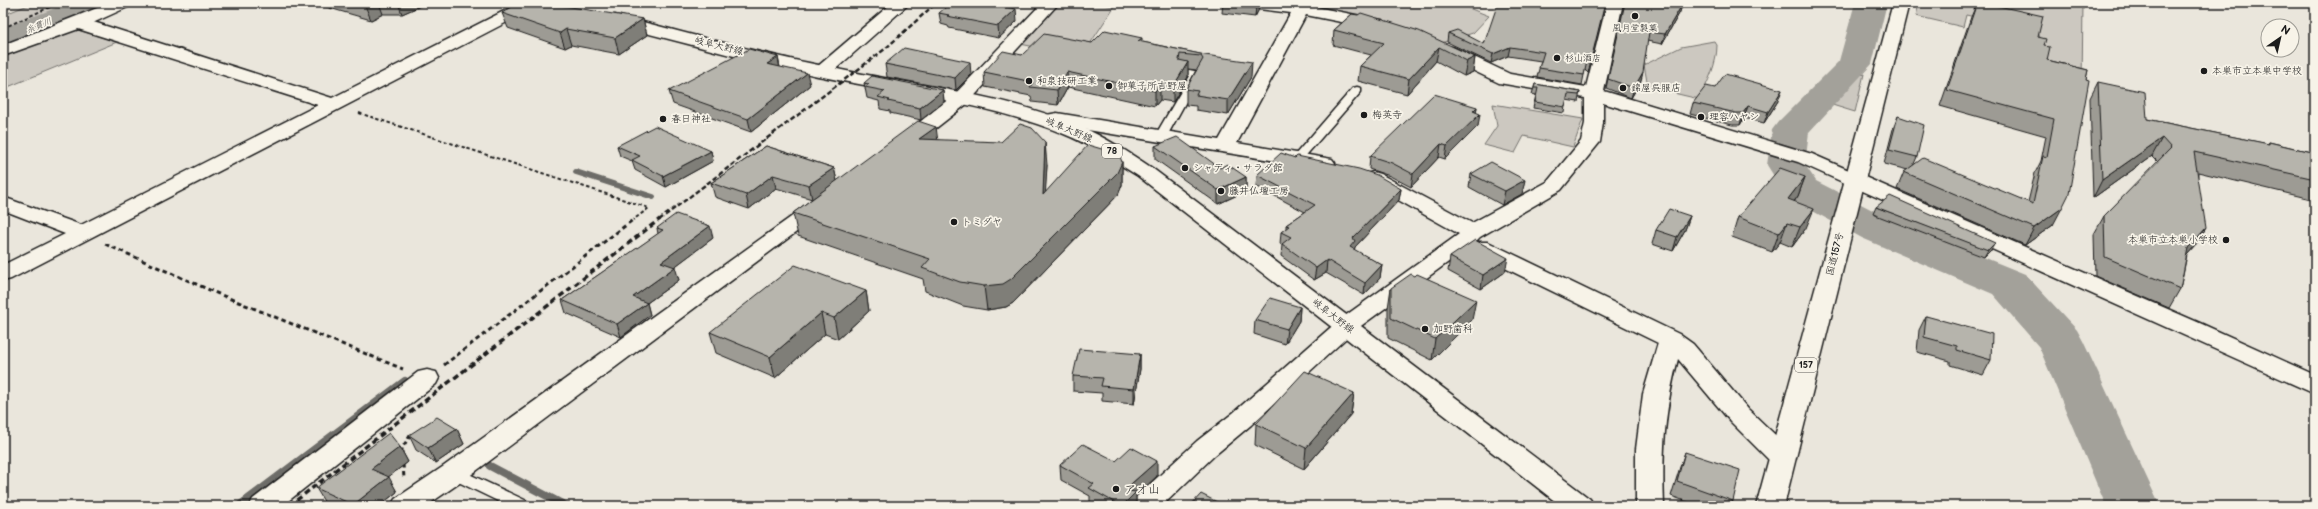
<svg xmlns="http://www.w3.org/2000/svg" width="2318" height="509" viewBox="0 0 2318 509" font-family="'Balsamiq Sans','Klee One',sans-serif">
<style>
.green{fill:#ccc8c0;stroke:#74726e}
.lines{fill:none;stroke-linecap:round;stroke-linejoin:round}
.stream-far1{stroke:#6d6c68;stroke-width:6}
.stream{stroke:#6d6c68;stroke-width:8}
.river{fill:#a3a19a;fill-rule:evenodd}
.lane-casing{stroke:#1c1c1c;stroke-width:3}
.street-casing{stroke:#1c1c1c;stroke-width:3}
.secondary-casing{stroke:#1c1c1c;stroke-width:3}
.primary-casing{stroke:#1c1c1c;stroke-width:3}
.highway-casing{stroke:#1c1c1c;stroke-width:3}
.path-far1{stroke:#1c1c1c;stroke-width:2;stroke-dasharray:3.5 2.5;stroke-linecap:butt}
.path{stroke:#1c1c1c;stroke-width:3;stroke-dasharray:4.5 3.5;stroke-linecap:butt}
.lane{fill:#f7f3e8;fill-rule:evenodd}
.street{fill:#f7f3e8;fill-rule:evenodd}
.secondary{fill:#f7f3e8;fill-rule:evenodd}
.primary{fill:#f7f3e8;fill-rule:evenodd}
.highway{fill:#f7f3e8;fill-rule:evenodd}
.rail-far1{stroke:#1c1c1c;stroke-width:2.5;stroke-dasharray:5 2.5;stroke-linecap:butt}
.rail{stroke:#1c1c1c;stroke-width:3.5;stroke-dasharray:6 3.5;stroke-linecap:butt}
.wall{fill:#9d9b94;stroke:#1c1c1c}
.shaded-wall{fill:#7f7e78;stroke:#1c1c1c}
.building{fill:#b6b4ac;stroke:#1c1c1c}
.poi-dot{fill:#1c1c1c;stroke:#f7f3e8;stroke-width:1.5}
.labels{text-anchor:middle;dominant-baseline:central;stroke-width:3.5;stroke-linejoin:round;paint-order:stroke}
.far-water-label{font-size:9px;font-style:italic;fill:#52514e;stroke:#f7f3e8}
.far-poi-label{font-size:9px;fill:#1c1c1c;stroke:#f7f3e8}
.shield{fill:#f7f3e8;stroke:#5e5c59;stroke-width:1}
.shield-label{font-size:9px;font-weight:bold;fill:#1c1c1c}
.street-label{font-size:10px;fill:#1c1c1c;stroke:#f7f3e8}
.poi-label{font-size:10px;fill:#1c1c1c;stroke:#f7f3e8;text-anchor:start}
.near-poi-label{font-size:12px;fill:#1c1c1c;stroke:#f7f3e8;text-anchor:start}
</style>
<rect width="100%" height="100%" fill="#eae6dc"/>
<filter id="ink" filterUnits="userSpaceOnUse"><feTurbulence type="fractalNoise" baseFrequency=".025" numOctaves="2"/><feDisplacementMap in="SourceGraphic" scale="8" xChannelSelector="R" yChannelSelector="G"/><feConvolveMatrix kernelMatrix="1 2 1 2 8 2 1 2 1" color-interpolation-filters="sRGB"/></filter>
<g filter="url(#ink)">
<g class="green">
<path d="M33,3H83L63,13L86,3H107L3,45V15Z"/>
<path d="M1060,3H1098L1114,7L1082,56L1020,44Z"/>
<path d="M1318,3H1456L1489,16L1473,33L1441,43L1314,8Z"/>
<path d="M1919,3H2083L2082,85L2051,78L2038,31L1966,15L1963,27L1916,16Z"/>
<path d="M72,28L117,42L3,89V54Z"/>
<path d="M1714,41L1717,45C1717,64 1708,82 1699,99L1648,87L1644,65L1681,47Z"/>
<path d="M1864,74L1855,112L1829,104L1849,77Z"/>
<path d="M1493,104L1583,119L1573,147L1524,136L1515,153L1484,145L1497,126Z"/>
</g>
<g class="lines">
<path class="stream-far1" d="M576,172L653,197"/>
<g class="stream">
<path d="M490,466L566,506"/>
<path d="M239,506L405,381"/>
</g>
<g class="river">
<path d="M69,3H113L108,10L3,50V28Z"/>
<path d="M1855,3H1887L1872,64L1809,132L1805,165L1816,181L1892,220L2025,274L2077,330L2083,341L2160,506H2106L2039,347L1993,294L1862,238L1787,197L1767,165L1772,130L1778,122L1839,61Z"/>
</g>
<g class="lane-casing">
<g id="lane">
<path d="M1184,69L1200,72L1201,74L1167,136L1161,139L1157,138L1155,136L1190,76L1180,74V70Z"/>
<path d="M1357,87L1361,88V92L1302,160H1294L1292,158L1294,156L1353,88Z"/>
<path d="M454,467L529,502L531,506H508L448,477L446,473L448,469Z"/>
</g>
</g>
<g class="street-casing">
<g id="street">
<path d="M520,3H540L538,6L11,279L3,281V265L65,234L3,210V197L81,225L318,105L72,27L70,23L72,19H84L332,98Z"/>
<path d="M892,3H910L829,75H817L814,71L817,67Z"/>
<path d="M1042,3H1059L968,103L912,147L905,149L898,147L895,143L898,139L954,95Z"/>
<path d="M1243,3L1301,4L1376,19L1382,20L1384,24L1382,28L1376,29L1306,15L1237,143L1332,159L1335,163L1332,167L1325,169L1057,125L1041,124L1039,120L1041,116L1057,113L1219,140L1291,13L1251,8L1245,6Z"/>
<path d="M1607,3H1623L1604,91L1812,154L2202,324L2315,375V394L1798,162L1603,103V123L1600,142L1561,190L1480,237L1475,242H1488L1679,334L1693,344L1748,409L1791,450L1795,457L1791,464L1782,467L1773,464L1730,421L1678,359C1664,412 1662,451 1664,506H1636V449L1643,394L1658,343L1472,252L1469,247L1354,331L1251,425L1215,455L1162,506H1130L1134,499L1197,441L1233,413L1338,321L1459,234L1366,182L1363,178L1366,174L1373,172L1380,174L1472,223L1547,182L1581,141L1585,123V98L1499,83L1441,55L1438,51L1441,47H1453L1510,74L1586,87Z"/>
<path d="M819,200L826,202L829,206L826,210L464,480L426,506H391L395,499L444,466L812,202Z"/>
<path d="M427,370L436,372L439,378L436,384L282,506H249L253,499L418,372Z"/>
</g>
</g>
<g class="secondary-casing">
<path id="secondary" d="M110,3H132L130,6L84,27L3,56V45Z"/>
</g>
<g class="primary-casing">
<path id="primary" d="M615,15C684,32 753,52 823,66C908,85 997,92 1079,126C1105,137 1128,152 1152,168L1590,499L1594,506H1561L1138,176C1114,161 1091,145 1064,134C988,103 904,94 823,77C751,62 681,41 609,24L607,20L609,16Z"/>
</g>
<g class="highway-casing">
<path id="highway" d="M1893,3H1909L1784,506H1756Z"/>
</g>
<g class="path-far1">
<path d="M3,28L59,3"/>
<path d="M359,113L649,208L633,220"/>
</g>
<g class="path">
<path d="M105,244L221,295L403,369"/>
<path d="M444,365L634,219"/>
<path d="M402,453V448L412,433"/>
<path d="M403,464L404,479"/>
</g>
<use href="#lane" class="lane"/>
<use href="#street" class="street"/>
<use href="#secondary" class="secondary"/>
<use href="#primary" class="primary"/>
<use href="#highway" class="highway"/>
<path class="rail-far1" d="M659,220L885,49L936,3"/>
<path class="rail" d="M289,506L660,219"/>
</g>
<g class="wall">
<path d="M312,3H427L402,14H383L371,20Z"/>
<path d="M1223,3H1259L1258,11L1255,17L1222,13Z"/>
<path d="M1519,3H1605L1588,73L1585,70L1582,85L1537,77L1541,61L1508,56L1491,63L1447,42L1448,33L1484,44Z"/>
<path d="M1624,3H1680V12L1662,44L1647,41L1641,81L1631,98L1606,88Z"/>
<path d="M1977,3L2038,37L2044,46L2047,60L2088,70L2053,225L2025,245L1897,189L1904,172L1908,170L1884,164L1893,129L1898,116L1917,157L1913,166L2028,202L2035,173L2041,161L2046,136L1940,106L1971,17Z"/>
<path d="M1001,6L1017,21L999,38L949,28L948,26L941,24L939,13Z"/>
<path d="M502,13L643,19L647,35L619,54L571,45L565,48L508,28Z"/>
<path d="M1352,14L1475,57L1473,72L1464,76L1436,61L1407,94L1358,81L1360,66L1371,55L1333,45L1334,30Z"/>
<path d="M1142,42L1205,55L1251,77L1228,115L1196,110V106L1186,105V89L1196,70L1188,69V77L1173,102L1160,100L1155,106L1068,87L1058,105L1032,102L1031,96L985,87L984,72L1022,55L1092,43Z"/>
<path d="M778,57L780,67L810,85L751,132L673,104L669,91Z"/>
<path d="M885,64L971,75L956,90L887,77Z"/>
<path d="M2098,82L2147,119L2268,144L2269,142L2315,153V200L2198,172L2195,246L2187,255L2180,289L2169,308L2095,276L2094,234L2104,216L2158,162L2152,156L2093,198L2090,98Z"/>
<path d="M864,83L943,90L944,102L921,120L890,113V111L880,109L879,101L867,98Z"/>
<path d="M1535,84L1580,92L1578,102L1566,100L1564,113L1533,108L1536,95L1532,94Z"/>
<path d="M1715,88L1778,101L1764,123L1744,118L1740,125H1732L1690,114L1693,103Z"/>
<path d="M1477,107L1476,112L1478,126L1445,159L1439,157L1411,187L1390,176L1369,169L1370,156Z"/>
<path d="M938,140L1047,165L1045,192L1122,162V185L1118,195L1013,303L1006,307L987,310L963,306L925,291L923,279L798,236L793,213L812,199L776,188L749,209L715,197L711,183L766,146L834,168L837,181Z"/>
<path d="M617,146L711,151L713,161L666,187L635,170L632,161L620,156Z"/>
<path d="M1155,146L1246,177V191L1218,204L1155,159Z"/>
<path d="M1295,158L1401,189L1399,200L1355,247L1354,250L1382,265L1380,278L1364,295L1326,273L1314,280L1281,256L1282,245L1280,244L1281,232L1286,229V225L1305,212L1256,186L1257,175Z"/>
<path d="M1471,174L1522,194L1502,205L1469,187Z"/>
<path d="M1805,177L1798,196L1794,202L1806,228L1792,247L1780,242L1772,252L1732,237L1738,217Z"/>
<path d="M1876,207L1991,250L1984,257L1873,214Z"/>
<path d="M1690,216L1685,230L1673,251L1652,244L1656,230Z"/>
<path d="M657,228L713,238L674,267L679,280L647,303L650,315L621,337L566,313L562,300L658,234Z"/>
<path d="M1450,257L1505,272L1481,289L1448,271Z"/>
<path d="M1391,288L1472,320L1432,360L1388,338V308Z"/>
<path d="M866,291L869,311L838,339L825,334L775,378L716,353L710,332Z"/>
<path d="M1300,307L1299,321L1285,344L1254,334L1255,320Z"/>
<path d="M1926,316L1991,360L1983,375L1950,365V361L1917,352L1919,330Z"/>
<path d="M1140,354V369L1134,404L1102,401V393L1073,391V376Z"/>
<path d="M1354,393L1351,414L1304,469L1255,445L1256,424Z"/>
<path d="M457,429L464,444L436,463L416,450L409,435Z"/>
<path d="M400,447L408,462L388,477L397,492L379,506H332L325,503L316,488Z"/>
<path d="M1685,452L1733,501L1731,506H1699L1671,496L1680,467Z"/>
<path d="M1116,461L1157,476L1136,496V506H1095L1090,503V496L1061,480L1060,465Z"/>
</g>
<g class="shaded-wall">
<path d="M364,3H379L383,14L371,20Z"/>
<path d="M398,3H427L402,14Z"/>
<path d="M990,3H1004L990,16L989,4Z"/>
<path d="M1257,3H1259L1258,11L1255,17L1256,6Z"/>
<path d="M1683,3L1680,12L1662,44L1665,34Z"/>
<path d="M1016,9L1017,21L999,38L998,26Z"/>
<path d="M643,19L647,35L619,54L615,38Z"/>
<path d="M566,29L571,45L565,48L560,33Z"/>
<path d="M1142,38V52L1138,41Z"/>
<path d="M1439,47L1436,61L1407,94L1409,79Z"/>
<path d="M1510,47L1508,56L1491,63L1493,54Z"/>
<path d="M778,57L780,70L767,64Z"/>
<path d="M1475,57L1473,72L1464,76L1467,61Z"/>
<path d="M970,62L971,75L956,90L955,78Z"/>
<path d="M1188,62V77L1173,102V87Z"/>
<path d="M1252,62L1251,77L1228,115V100Z"/>
<path d="M1067,72L1068,87L1058,105L1057,90Z"/>
<path d="M1643,72L1641,81L1631,98L1634,88Z"/>
<path d="M807,73L810,85L751,132L748,119Z"/>
<path d="M1160,85V100L1155,106V91Z"/>
<path d="M943,90L944,102L921,120L920,108Z"/>
<path d="M1782,90L1778,101L1764,123L1768,112Z"/>
<path d="M1748,106L1744,118L1740,125L1743,113Z"/>
<path d="M1477,107L1475,119L1480,114L1478,126L1445,159L1447,146L1473,111Z"/>
<path d="M936,127L939,149L919,139Z"/>
<path d="M2162,138L2152,156L2093,198L2102,180Z"/>
<path d="M1045,142L1047,165L1044,217L1043,195Z"/>
<path d="M1441,144L1439,157L1411,187L1413,174Z"/>
<path d="M711,151L713,161L666,187L663,176Z"/>
<path d="M1122,162V185L1118,195L1013,303L1006,307L987,310L984,286Z"/>
<path d="M834,168L837,181L812,199L809,185Z"/>
<path d="M773,175L776,188L749,209L746,195Z"/>
<path d="M1246,177V191L1218,204V190Z"/>
<path d="M1805,177L1798,196L1781,219L1788,199Z"/>
<path d="M1525,180L1522,194L1502,205L1505,191Z"/>
<path d="M1401,189L1399,200L1355,247L1354,253L1350,247L1353,238Z"/>
<path d="M2062,208L2053,225L2025,245L2034,228Z"/>
<path d="M1814,209L1806,228L1792,247L1800,227Z"/>
<path d="M1690,216L1685,230L1673,251L1677,237Z"/>
<path d="M1787,223L1780,242L1772,252L1779,233Z"/>
<path d="M710,226L713,238L665,274L661,262Z"/>
<path d="M2206,228L2195,246L2177,266L2188,248Z"/>
<path d="M1995,243L1991,250L1984,257L1988,250Z"/>
<path d="M1508,258L1505,272L1481,289L1483,275Z"/>
<path d="M1327,260L1326,273L1314,280L1316,268Z"/>
<path d="M1382,265L1380,278L1364,295L1365,283Z"/>
<path d="M675,267L679,280L637,310L633,297Z"/>
<path d="M866,291L869,311L838,339L834,318Z"/>
<path d="M1476,300L1472,320L1432,360L1435,339Z"/>
<path d="M647,303L650,315L621,337L617,324Z"/>
<path d="M1300,307L1299,321L1285,344L1287,329Z"/>
<path d="M821,313L825,334L775,378L770,357Z"/>
<path d="M1140,354V369L1134,404V389Z"/>
<path d="M1354,393L1351,414L1304,469L1306,448Z"/>
<path d="M457,429L464,444L436,463L428,448Z"/>
<path d="M400,447L408,462L379,484L371,469Z"/>
<path d="M1157,461V476L1136,496V506H1122L1128,491L1132,483Z"/>
<path d="M389,477L397,492L379,506H353V505Z"/>
</g>
<g class="building">
<path d="M518,3H547L643,19L615,38L566,29L560,33L502,13Z"/>
<path d="M951,3H990L989,4L1016,9L998,26L947,16L949,15L939,13Z"/>
<path d="M1232,3H1257L1256,6Z"/>
<path d="M1498,3H1605L1590,64L1587,61L1584,75L1539,68L1544,52L1510,47L1493,54L1448,33L1457,30L1484,44Z"/>
<path d="M1625,3H1683L1665,34L1649,32L1643,72L1634,88L1608,79Z"/>
<path d="M1977,3H1985L2043,16L2038,37L2046,39L2044,46L2050,47L2047,60L2088,70L2086,79L2089,80L2069,194L2062,208L2034,228L1904,172L1923,158L2033,204L2043,156L2047,157L2054,119L1947,90Z"/>
<path d="M1361,13L1419,31L1475,57L1467,61L1439,47L1409,79L1360,66L1384,43L1334,30L1352,14L1358,15Z"/>
<path d="M1105,30L1142,38L1138,41L1205,55L1252,62L1228,100L1196,95L1198,91L1186,89L1203,59L1201,56L1180,54L1179,60L1188,62L1173,87L1160,85L1155,91L1067,72L1057,90L1030,87L1033,82L984,72L1003,51L1022,55L1044,34L1092,43Z"/>
<path d="M904,48L970,62L955,78L885,64Z"/>
<path d="M749,49L778,57L767,64L807,73L748,119L669,91Z"/>
<path d="M1725,74L1782,90L1768,112L1748,106L1743,113H1736L1693,103L1706,86L1715,88Z"/>
<path d="M872,76L943,90L920,108L888,101L890,100L878,97L885,91L865,87L869,84L864,83Z"/>
<path d="M2098,82L2145,92L2147,119L2269,144V142L2315,153V179L2194,152L2206,228L2188,248L2180,289L2105,257L2104,216L2171,148L2162,138L2102,180Z"/>
<path d="M1535,84L1580,92L1579,95L1568,94L1565,107L1535,102L1538,88H1534Z"/>
<path d="M1434,94L1477,107L1473,111L1480,114L1447,146L1441,144L1413,174L1392,163L1370,156Z"/>
<path d="M1898,116L1924,125L1917,157L1889,150Z"/>
<path d="M918,121L936,127L919,139L1001,142L1020,124L1032,128L1045,142L1043,195L1088,145L1119,154L1122,162L1117,173L1011,279L1003,284L984,286L960,282L922,268L930,259L793,213Z"/>
<path d="M655,126L711,151L663,176L632,160L640,156L617,146Z"/>
<path d="M1177,137L1220,168L1227,164L1246,177L1218,190L1155,146Z"/>
<path d="M766,146L834,168L809,185L773,175L746,195L711,183Z"/>
<path d="M1281,153L1295,158L1297,156L1359,169L1377,175L1401,189L1353,238L1355,241L1350,247L1382,265L1365,283L1327,260L1316,268L1282,244L1291,237L1281,232L1289,226L1286,225L1315,205L1257,175Z"/>
<path d="M1491,162L1525,180L1505,191L1471,174Z"/>
<path d="M1780,168L1805,177L1788,199L1814,209L1800,227L1787,223L1779,233L1738,217Z"/>
<path d="M1890,196L1995,243L1988,250L1876,207Z"/>
<path d="M1669,209L1690,216L1677,237L1656,230Z"/>
<path d="M676,214L710,226L661,262L675,267L633,297L647,303L617,324L562,300L663,230L657,228Z"/>
<path d="M1475,240L1508,258L1483,275L1450,257Z"/>
<path d="M795,265L866,291L834,318L821,313L770,357L710,332Z"/>
<path d="M1411,274L1415,276L1417,274L1476,300L1435,339L1391,318V288Z"/>
<path d="M1270,298L1300,307L1287,329L1255,320Z"/>
<path d="M1926,316L1992,334L1991,360L1957,350V346L1924,337Z"/>
<path d="M1079,349L1140,354L1134,389L1101,386L1103,378L1073,376Z"/>
<path d="M1305,371L1354,393L1306,448L1256,424Z"/>
<path d="M437,417L457,429L428,448L409,435Z"/>
<path d="M389,433L400,447L371,469L389,477L353,505L316,488Z"/>
<path d="M1083,444L1116,461L1131,447L1157,461L1132,483L1128,491L1136,492L1122,506H1121L1089,488L1094,484L1060,465Z"/>
<path d="M1685,452L1740,470L1733,501L1677,481Z"/>
<path d="M1201,494L1225,506H1190Z"/>
</g>
</g>
<g class="poi-dot">
<circle cx="1635" cy="16" r="4"/>
<circle cx="1557" cy="58" r="4"/>
<circle cx="2204" cy="71" r="4"/>
<circle cx="1029" cy="81" r="4"/>
<circle cx="1109" cy="86" r="4"/>
<circle cx="1623" cy="88" r="4"/>
<circle cx="1364" cy="115" r="4"/>
<circle cx="1701" cy="117" r="4"/>
<circle cx="663" cy="119" r="4"/>
<circle cx="1185" cy="168" r="4"/>
<circle cx="1221" cy="191" r="4"/>
<circle cx="954" cy="222" r="4"/>
<circle cx="2226" cy="240" r="4"/>
<circle cx="1425" cy="329" r="4"/>
<circle cx="1116" cy="489" r="4"/>
</g>
<g class="labels">
<g class="far-water-label">
<text transform="translate(39 26) rotate(-22)">糸貫川</text>
</g>
<g class="far-poi-label">
<text x="1635" y="28">風月堂製菓</text>
<text x="1565" y="58" text-anchor="start">杉山酒店</text>
</g>
<g class="shield">
<rect x="1102" y="144" width="20" height="14" rx="3"/>
<rect x="1795" y="358" width="22" height="14" rx="3"/>
</g>
<g class="shield-label">
<text x="1112" y="151">78</text>
<text x="1806" y="365">157</text>
</g>
<g class="street-label">
<text transform="translate(719 46) rotate(14)">岐阜大野線</text>
<text transform="translate(1069 130) rotate(23)">岐阜大野線</text>
<text transform="translate(1835 254) rotate(-76)">国道157号</text>
<text transform="translate(1333 316) rotate(38)">岐阜大野線</text>
</g>
<g class="poi-label">
<text x="2212" y="71">本巣市立本巣中学校</text>
<text x="1037" y="81">和泉技研工業</text>
<text x="1117" y="86">御菓子所吉野屋</text>
<text x="1631" y="88">錦屋呉服店</text>
<text x="1372" y="115">梅英寺</text>
<text x="1709" y="117">理容ハヤシ</text>
<text x="671" y="119">春日神社</text>
<text x="1193" y="168">シャディ・サラダ館</text>
<text x="1229" y="191">藤井仏壇工房</text>
<text x="962" y="222">トミダヤ</text>
<text x="2218" y="240" text-anchor="end">本巣市立本巣小学校</text>
<text x="1433" y="329">加野歯科</text>
</g>
<g class="near-poi-label">
<text x="1124" y="489">アオ山</text>
</g>
</g>
<rect width="2318" height="509" fill="none" stroke="#f7f3e8" stroke-width="16"/>
<rect x="8" y="8" width="2302" height="493" fill="none" stroke="#1c1c1c" stroke-width="1.5" filter="url(#ink)"/>
<g transform="translate(2280 38) rotate(34)"><circle r="19" fill="#f7f3e8" stroke="#9f9d96"/>
<path d="M0-3L7 15L0 10L-7 15Z" fill="#1c1c1c"/>
<text y="-6" font-size="11" font-weight="bold" text-anchor="middle" fill="#1c1c1c">N</text>
</g>
</svg>
